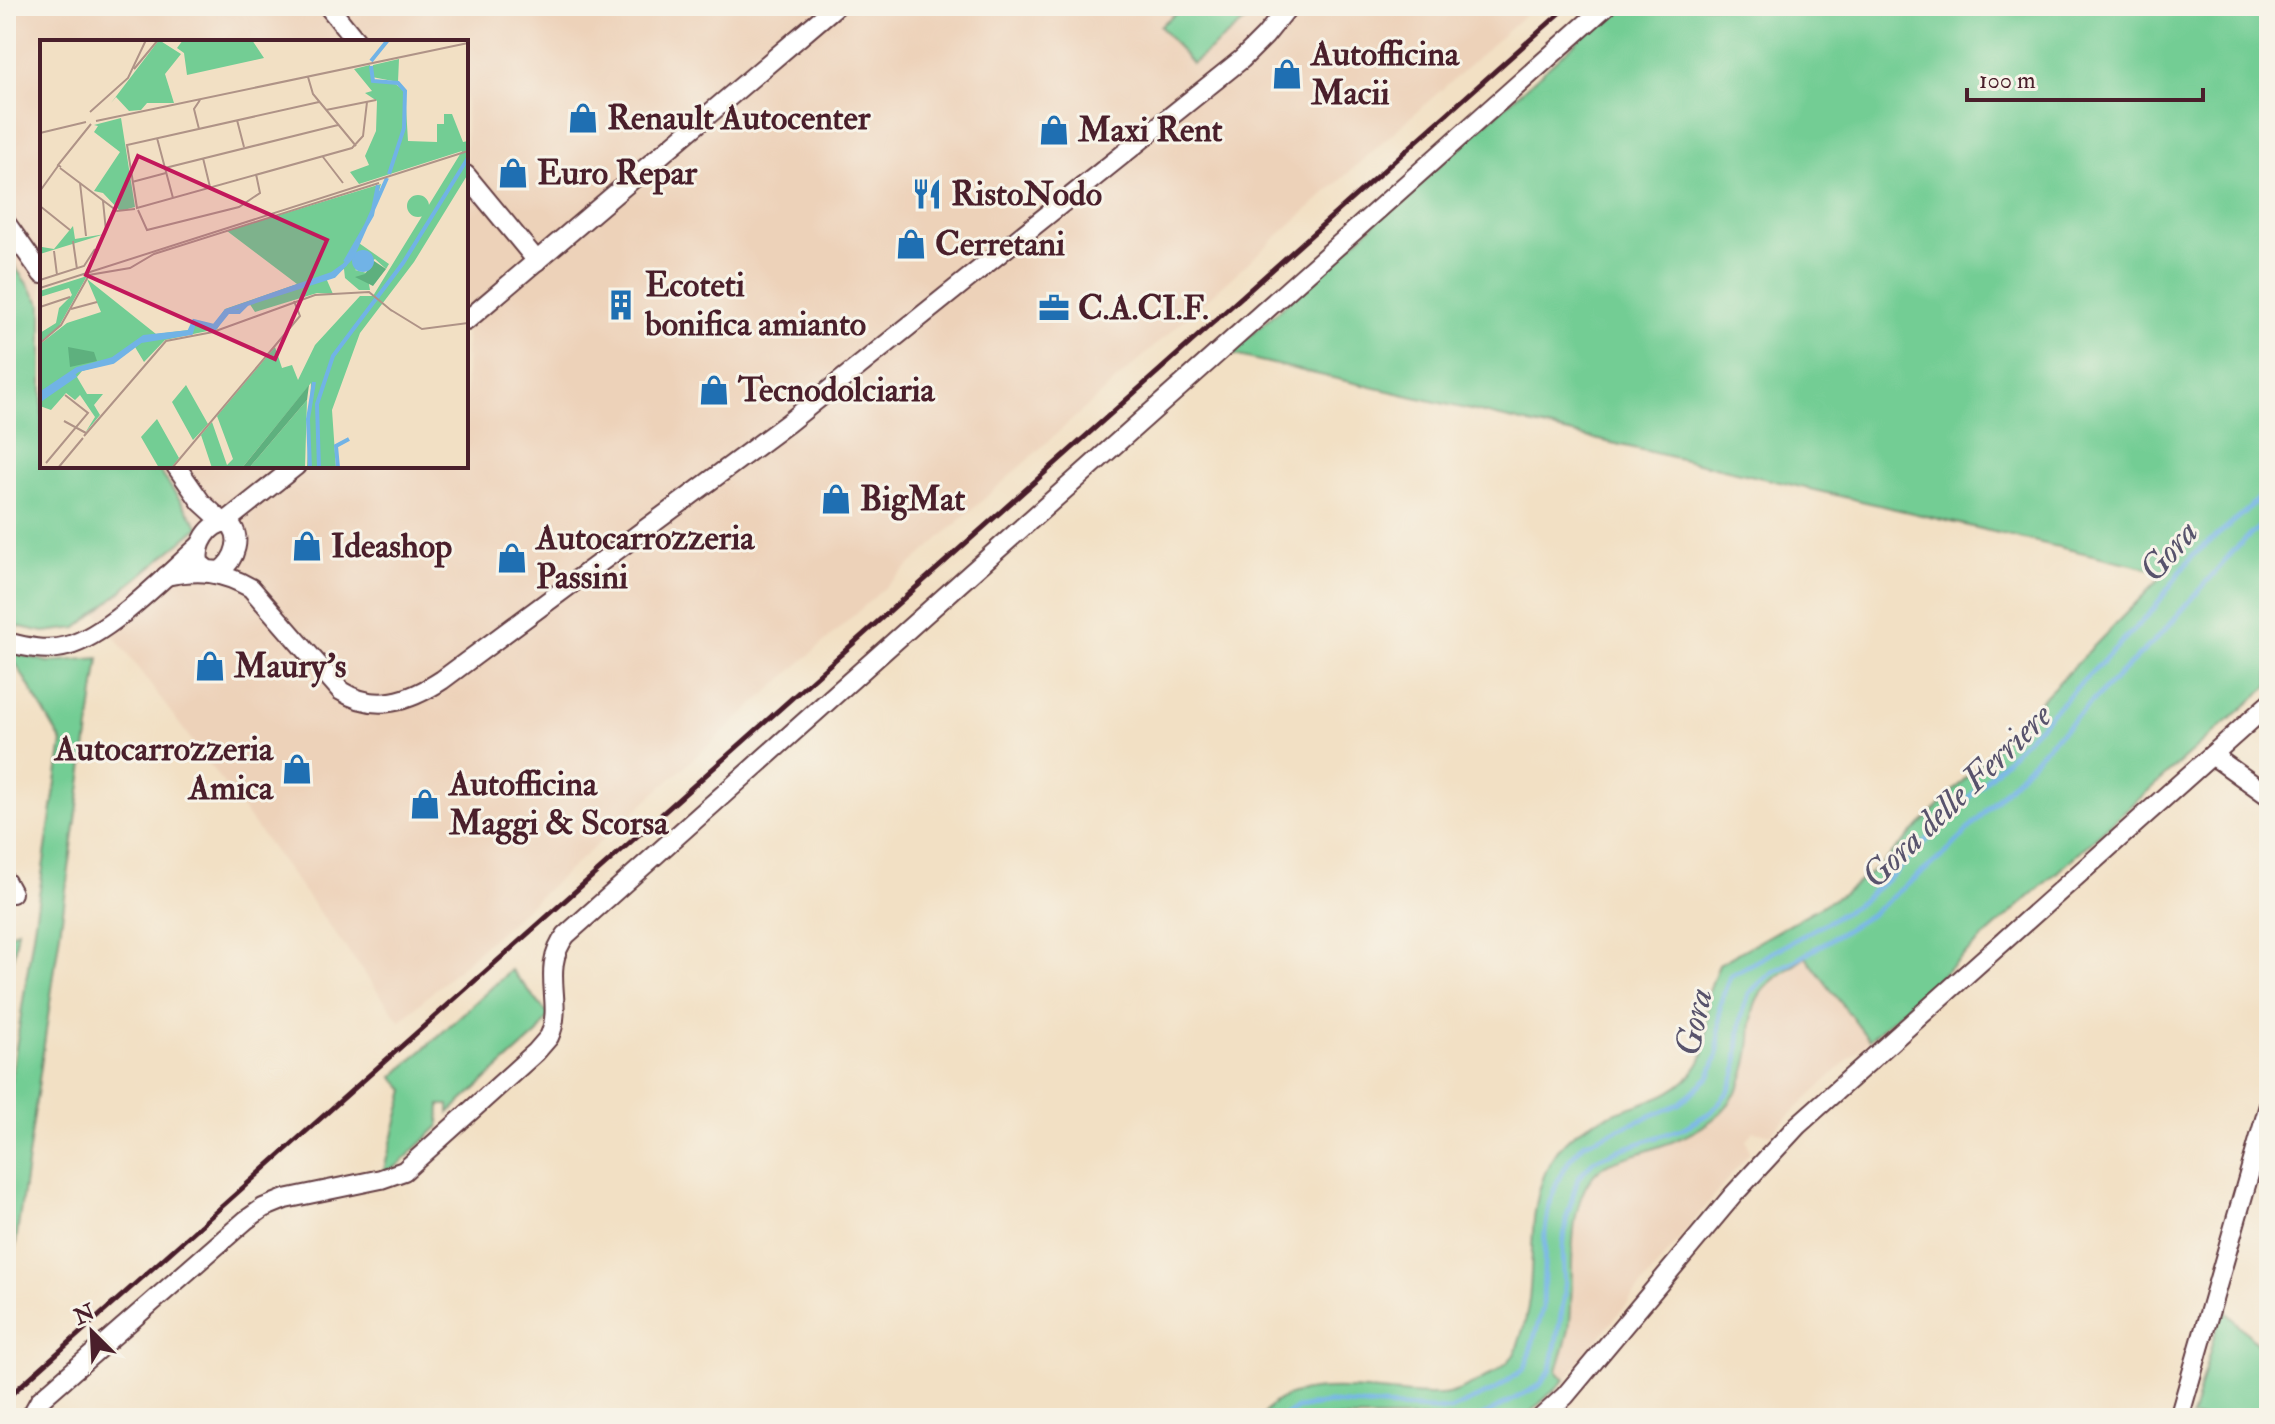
<svg xmlns="http://www.w3.org/2000/svg" width="2275" height="1424" viewBox="0 0 2275 1424" font-family="'IM FELL Double Pica',serif">
<style>
.built{fill:#edd2b9}
.green{fill:#73cd94;stroke:#5e7660;stroke-width:2}
.lines{fill:none;stroke-linecap:round;stroke-linejoin:round}
.stream{stroke:#71b3e6;stroke-width:5}
.minor-casing{stroke:#633c42;stroke-width:22}
.minor{stroke:#fff;stroke-width:18}
.rail{stroke:#4a1f2b;stroke-width:5}
.labels{text-anchor:middle;dominant-baseline:central;stroke-width:6;stroke-linejoin:round;paint-order:stroke}
.poi-label{font-size:34px;font-weight:bold;fill:#4a1f2b;stroke:#f7f3e8;text-anchor:start}
.water-label{font-size:36px;font-style:italic;fill:#58536c;stroke:#f7f3e8}
.inset-river{fill:none;stroke:#71b3e6;stroke-width:4}
.inset-road{fill:none;stroke:#af9387;stroke-width:2}
.view{fill:#c2185b;fill-opacity:0.15;stroke:#c2185b;stroke-width:4}
.inset-edge{fill:none;stroke:#4a1f2b;stroke-width:4}
</style>
<rect width="100%" height="100%" fill="#f7f3e8"/>
<filter id="ink" filterUnits="userSpaceOnUse"><feTurbulence type="fractalNoise" baseFrequency=".0125" numOctaves="2"/><feDisplacementMap in="SourceGraphic" scale="16" xChannelSelector="R" yChannelSelector="G"/><feConvolveMatrix kernelMatrix="1 2 1 2 8 2 1 2 1" color-interpolation-filters="sRGB"/></filter>
<filter id="wash" filterUnits="userSpaceOnUse"><feTurbulence type="fractalNoise" baseFrequency=".006" numOctaves="4" result="noise"/><feDisplacementMap in="SourceGraphic" scale="32" xChannelSelector="R" yChannelSelector="G"/><feGaussianBlur stdDeviation="1.8" result="paint"/><feColorMatrix in="noise" values="0 0 0 0 0 0 0 0 0 0 0 0 0 0 0 0 0 1.4 0 .05"/><feComposite in="paint" operator="in"/></filter>
<g filter="url(#wash)">
<rect width="100%" height="100%" fill="#f2e0c4"/>
<g class="built">
<path d="M6,6H1535L400,1021L97,613L199,527L156,466H466V42H42V305L6,254Z"/>
<path d="M1806,957L1869,1040L1770,1134L1753,1131L1746,1140L1750,1152L1565,1380L1557,1371L1569,1329L1572,1242L1584,1191L1590,1177L1596,1169L1609,1163L1693,1133L1746,1070L1752,1010L1759,995L1773,980Z"/>
</g>
<g class="green">
<path d="M1185,6H1256L1259,10L1192,64L1160,26Z"/>
<path d="M1616,6H2269V686L2197,747L1869,1040L1806,957C1791,968 1769,979 1759,996C1751,1009 1752,1024 1751,1039C1748,1071 1739,1100 1712,1120C1684,1142 1643,1151 1609,1163C1559,1187 1577,1284 1569,1329C1566,1343 1561,1357 1557,1371L1565,1380L1524,1418H1262C1283,1369 1395,1397 1439,1395C1454,1395 1471,1385 1484,1378C1493,1373 1507,1364 1513,1356C1516,1352 1518,1344 1520,1339C1540,1282 1523,1228 1545,1173C1577,1095 1666,1120 1699,1064C1712,1042 1703,1016 1709,993C1711,983 1716,973 1719,964L1844,893L1883,863L2166,572L1230,354Z"/>
<path d="M6,254L42,305V466H156L199,527L77,628L44,632L6,624Z"/>
<path d="M9,652L48,662L99,658L6,1312V1114L62,742Z"/>
<path d="M18,930L10,976L6,975V937Z"/>
<path d="M511,970L549,1015L538,1033L449,1113V1105H440L439,1126L397,1166L383,1173L405,1090L393,1077Z"/>
<path d="M2222,1308L2269,1355V1418H2191Z"/>
</g>
<g class="lines">
<g class="stream">
<path d="M1281,1418L1297,1408L1329,1403L1450,1410L1495,1390L1525,1368L1543,1308L1545,1231L1549,1204L1558,1180L1570,1159L1585,1143L1679,1104L1710,1076L1718,1054L1720,1004L1730,976L1854,907L1893,875L2152,611L2192,556L2244,513L2269,487"/>
<path d="M1479,1418L1540,1385L1551,1369L1565,1294L1563,1249L1566,1220L1578,1178L1593,1161L1616,1151L1684,1128L1711,1112L1728,1092L1736,1074L1741,1019L1749,993L1772,972L1800,958L1870,915L1946,853L2047,746L2163,632L2236,548L2269,518"/>
</g>
</g>
</g>
<g filter="url(#ink)">
<g class="lines">
<g class="minor-casing">
<g id="minor">
<path d="M328,6L357,42"/>
<path d="M466,175L537,261"/>
<path d="M6,223L42,274"/>
<path d="M466,321L836,6"/>
<path d="M176,466L201,502L224,523L296,466"/>
<path d="M228,522C244,536 235,560 220,571L208,570L199,563C196,545 208,523 228,522Z"/>
<path d="M166,576C199,569 221,571 251,588L341,691C376,713 410,701 442,680L788,423L1242,59L1265,36L1289,6"/>
<path d="M6,642C26,647 46,652 67,646C107,636 167,575 199,546"/>
<path d="M2212,755L2269,796"/>
<path d="M6,882L12,893"/>
<path d="M30,1418L40,1400L246,1220L263,1208L285,1199L381,1179L404,1171L536,1052L549,1037C565,1003 539,970 566,935L1606,6"/>
<path d="M1541,1418L1565,1396L1734,1194L1798,1125L2269,704"/>
<path d="M2179,1418L2269,1105"/>
</g>
</g>
<use href="#minor" class="minor"/>
<path class="rail" d="M6,1399L1568,6"/>
</g>
</g>
<defs>
<g id="shop-bare" transform="scale(2.4)"><path d="M-5-2.5h2.3a2.7 3.5 0 0 1 5.4 0H5L5.5 6h-11ZM-1.5-2.5h3a1.5 2.3 0 0 0-3 0Z" fill="#1f6fb2" stroke="#f7f3e8" stroke-width="2.5" paint-order="stroke"/></g>
<g id="restaurant-bare" transform="scale(2.4)"><path d="M-5-6h1v4h1v-4h1v4h1v-4h1v5L-1.5 .5V6h-2V.5L-5-1ZM5-6V6H3V1.5H1.5Q1.5-4 5-6Z" fill="#1f6fb2" stroke="#f7f3e8" stroke-width="2.5" paint-order="stroke"/></g>
<g id="building-bare" transform="scale(2.4)"><path d="M-4-6H4V6H1V3H-1V6H-4ZM-2.5-4.3h1.7v1.8h-1.7ZM.8-4.3h1.7v1.8H.8ZM-2.5-1h1.7V.8h-1.7ZM.8-1h1.7V.8H.8Z" fill="#1f6fb2" stroke="#f7f3e8" stroke-width="2.5" paint-order="stroke"/></g>
<g id="office-bare" transform="scale(2.4)"><path d="M-6-3h4V-5.5h4V-3h4V5H-6ZM-1-4.5V-3h2v-1.5ZM-6 0V1H6V0Z" fill="#1f6fb2" stroke="#f7f3e8" stroke-width="2.5" paint-order="stroke"/></g>
</defs>
<g fill-rule="evenodd">
<use href="#shop-bare" x="1287" y="74"/>
<use href="#shop-bare" x="583" y="118"/>
<use href="#shop-bare" x="1054" y="130"/>
<use href="#shop-bare" x="513" y="173"/>
<use href="#restaurant-bare" x="927" y="194"/>
<use href="#shop-bare" x="911" y="244"/>
<use href="#building-bare" x="621" y="305"/>
<use href="#office-bare" x="1054" y="308"/>
<use href="#shop-bare" x="714" y="390"/>
<use href="#shop-bare" x="836" y="499"/>
<use href="#shop-bare" x="307" y="546"/>
<use href="#shop-bare" x="512" y="558"/>
<use href="#shop-bare" x="210" y="666"/>
<use href="#shop-bare" x="297" y="769"/>
<use href="#shop-bare" x="425" y="804"/>
</g>
<g class="labels">
<g class="poi-label">
<text x="1311" y="54">Autofficina<tspan x="1311" dy="39">Macii</tspan></text>
<text x="607" y="118">Renault Autocenter</text>
<text x="1078" y="130">Maxi Rent</text>
<text x="537" y="173">Euro Repar</text>
<text x="951" y="194">RistoNodo</text>
<text x="935" y="244">Cerretani</text>
<text x="645" y="285">Ecoteti<tspan x="645" dy="39">bonifica amianto</tspan></text>
<text x="1078" y="308">C.A.CI.F.</text>
<text x="738" y="390">Tecnodolciaria</text>
<text x="860" y="499">BigMat</text>
<text x="536" y="538">Autocarrozzeria<tspan x="536" dy="39">Passini</tspan></text>
<text x="331" y="546">Ideashop</text>
<text x="234" y="666">Maury's</text>
<text x="273" y="749" text-anchor="end">Autocarrozzeria<tspan x="273" dy="39">Amica</tspan></text>
<text x="449" y="784">Autofficina<tspan x="449" dy="39">Maggi &amp; Scorsa</tspan></text>
</g>
<g class="water-label">
<text transform="translate(2169 551) rotate(-49)">Gora</text>
<text transform="translate(1957 796) rotate(-44)">Gora delle Ferriere</text>
<text transform="translate(1694 1022) rotate(-78)">Gora</text>
</g>
</g>
<g transform="translate(40 40)">
<rect width="428" height="428" fill="#f2e0c4"/>
<path d="M119,0L141,14L125,34L134,63H107L101,70L89,71L76,57L71,63ZM143,0H212L224,18L147,35L144,13L137,8ZM359,19L358,42L332,37L333,25ZM330,25L333,41L354,43L365,51L368,101L397,102V84H404V74H412L423,102L428,101V134L374,222L320,293L292,370L296,428H267L271,343L202,428H172L161,395L172,382L187,425L193,419L177,376L235,307L242,328L252,325L258,340L275,305L320,256H333L422,111L319,144L310,132L329,125L325,116L336,91L337,61L325,53L332,51L314,29ZM81,78L95,167L80,171L63,153L54,151L80,112L54,92L58,86L54,85ZM341,144L332,174L316,201L349,224L346,229L335,219L315,230L327,233L330,250H319L305,238L304,229L286,238L293,254L277,253L215,272L209,263L201,272L187,273L177,289L125,300L104,322L95,307L74,322L42,331L37,337L47,354H63L54,365L60,375L45,393L55,377L40,355L35,360L26,353L11,370L0,366V304L27,283L61,272L47,239L116,294L149,290L154,280L174,285L185,269L257,244L187,191ZM367 166a11 11 0 1 1 22 0a11 11 0 1 1-22 0ZM33,186L35,199L65,194L0,214L2,207L14,209ZM47,236L18,288L0,302V293L16,283L19,268L32,255L29,248L0,257V251ZM146,345L168,384L153,400L132,362ZM267,360L265,428H209ZM117,379L139,418L131,428H119L101,397Z" fill="#73cd94"/>
<path d="M334,221L346,229L333,246L315,237L325,234ZM28,307L54,312L57,321L30,327ZM269,345L267,360L209,428H202Z" fill="#5eb07e"/>
<path d="M312 221a11 11 0 1 1 22 0a11 11 0 1 1-22 0Z" fill="#71b3e6"/>
<path class="inset-river" d="M331,21L348,0M331,26L333,41L358,43L365,51L364,88L349,134M305,222L332,175L338,145M0,354L37,329L73,319L104,297L149,292L154,281L174,286L186,271L292,234L306,224M0,357L38,330L73,322L101,301L151,293L154,283L175,288L188,272H199L207,264L294,236L312,217L347,138M0,360L36,335M270,428L268,379L274,342M279,428L277,364L293,316L363,223L428,118M298,428L296,406L309,399"/>
<path class="inset-road" d="M94,29L118,0M268,37L273,54L316,106M279,62L87,105L97,168L312,108L323,96L327,62M286,70L336,60M50,72L88,38L106,0M197,80L204,107M56,81L428,3M159,89L154,69L160,60M0,93L46,82M117,98L133,158M283,117L303,143M163,118L170,147M21,127L18,125L51,84M20,128L77,171L95,169M125,128L298,85M92,142L126,133M40,143L46,196M0,151L18,126M63,161L66,191M0,166L30,190M98,170L107,190L199,167L220,153L216,134M33,201L37,229M14,211L17,235M0,240L44,226L55,209M0,248L428,111M0,267L30,257M31,269L57,262M351,270L382,289L428,283M0,303L21,285L49,235L90,228L114,214L339,143M24,381L46,393M44,396L126,301L173,292L275,255L329,252L352,271M6,423L48,373L25,355M18,428L43,398M132,428L260,276L254,261"/>
<path class="view" d="M98,116L287,200L235,319L46,235Z"/>
<rect width="428" height="428" class="inset-edge"/>
</g>
<rect width="2275" height="1424" fill="none" stroke="#f7f3e8" stroke-width="32"/>
<g transform="translate(92 1332) rotate(336)" stroke="#f7f3e8" stroke-width="6" paint-order="stroke">
<path d="M0-6L14 30L0 20L-14 30Z" fill="#4a1f2b"/>
<text y="-12" font-size="22" font-weight="bold" text-anchor="middle" fill="#4a1f2b">N</text>
</g>
<path d="M1967 88v12h236v-12" fill="none" stroke="#4a1f2b" stroke-width="4"/>
<text x="1979" y="88" font-size="24" fill="#4a1f2b" stroke="#f7f3e8" stroke-width="6" paint-order="stroke">100 m</text>
</svg>
